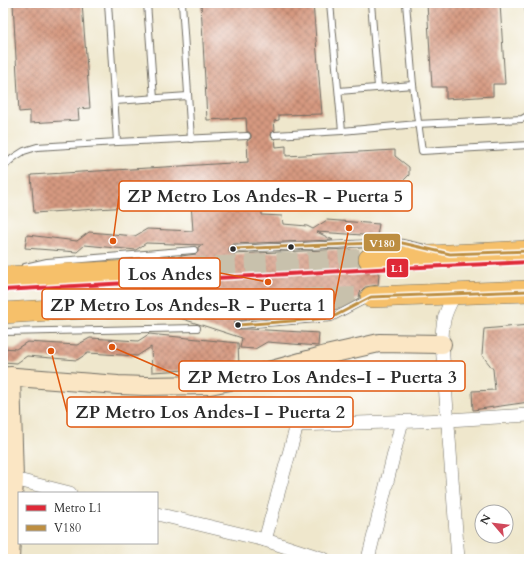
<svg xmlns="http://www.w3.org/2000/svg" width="532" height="562" viewBox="0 0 532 562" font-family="Cardo,serif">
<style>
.building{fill:url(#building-cross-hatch)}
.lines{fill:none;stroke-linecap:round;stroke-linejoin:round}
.primary-tunnel{stroke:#c8c1ac;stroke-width:21;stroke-dasharray:21 10;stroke-linecap:butt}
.lane-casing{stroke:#706d63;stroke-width:8}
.street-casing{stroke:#706d63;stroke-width:14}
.secondary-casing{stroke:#706d63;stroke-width:20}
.primary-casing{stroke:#706d63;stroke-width:22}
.lane{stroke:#fff;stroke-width:6}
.street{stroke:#fff;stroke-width:13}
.secondary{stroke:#fbe6c4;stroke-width:18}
.primary{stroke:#f6c06b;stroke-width:21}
.bus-1-casing{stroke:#fff;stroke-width:6}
.bus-1{stroke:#bd8e41;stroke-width:3}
.metro-1-casing{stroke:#fff;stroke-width:7}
.metro-1{stroke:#df2937;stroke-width:4}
.bus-dot{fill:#2b2b2b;stroke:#fff;stroke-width:1.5}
.leader{fill:none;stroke:#df570e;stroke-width:1.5}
.callout-dot{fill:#df570e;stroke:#fff;stroke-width:1.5}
.callout{fill:#fff;stroke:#df570e;stroke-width:1.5}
.callout-label{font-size:18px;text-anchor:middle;font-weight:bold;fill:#2b2b2b}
.line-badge{stroke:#fff;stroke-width:1.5}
.badge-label{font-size:11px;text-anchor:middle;font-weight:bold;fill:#fff}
</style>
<defs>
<pattern id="building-cross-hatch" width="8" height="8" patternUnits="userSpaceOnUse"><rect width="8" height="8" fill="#d69980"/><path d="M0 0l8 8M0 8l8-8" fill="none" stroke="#ae7d69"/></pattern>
</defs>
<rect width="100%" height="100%" fill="#fff"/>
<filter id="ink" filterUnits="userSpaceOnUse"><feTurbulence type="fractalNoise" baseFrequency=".025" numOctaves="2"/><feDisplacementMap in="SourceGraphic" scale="8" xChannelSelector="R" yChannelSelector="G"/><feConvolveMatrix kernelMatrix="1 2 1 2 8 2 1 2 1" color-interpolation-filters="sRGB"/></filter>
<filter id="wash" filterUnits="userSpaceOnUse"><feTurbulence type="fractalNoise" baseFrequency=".012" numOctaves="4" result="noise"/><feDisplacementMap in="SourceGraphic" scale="16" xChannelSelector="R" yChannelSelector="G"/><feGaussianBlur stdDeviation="0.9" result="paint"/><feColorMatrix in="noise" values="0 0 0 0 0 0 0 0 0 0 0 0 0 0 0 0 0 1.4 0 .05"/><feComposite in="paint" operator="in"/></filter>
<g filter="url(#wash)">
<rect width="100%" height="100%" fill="#efe7cc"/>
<g id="blocks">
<g class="building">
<path d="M13,3H82L90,108L78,109L79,120L30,123V111L19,112Z"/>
<path d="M201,3H313L322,114L279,115V120L274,121L275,130L272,132L271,135L272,138L275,139L276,147L286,146V156L395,150V156L409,167V175L398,186L399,196L262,202V215L282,216L283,224L307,226L313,229L327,220L379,224L377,236L317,232L333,240L233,244L229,247V252L233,254L349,249L358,254L357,260L359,265L363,269L370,271H377L379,275L378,285L365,287L360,292L359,298L338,309L246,319V320L236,321L234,323L235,328L238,329H249L319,333L318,346L267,342L255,349L240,348L242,338L158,311L160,304L158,298L153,293L142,292V287L144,282L159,280L164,275L165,270L163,264L181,256L196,254L198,252V247L203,245L146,243L136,250L85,245L77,252L25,248L27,235L77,241L89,232L135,236L147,229L193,231L191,203L34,213L31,175L248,162L247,141L251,138V135L249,132H247L246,118L207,120Z"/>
<path d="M427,3H500L505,84H493V96L446,99V87H432Z"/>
<path d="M529,325V402L473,410L472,391L495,390L493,369L482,355L484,329Z"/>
<path d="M149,334L238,343L239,367L152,372L151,347L137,356L88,353L77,360L27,356L17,363L3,362V348L16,349L27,342L77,345L90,338L138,341Z"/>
</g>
</g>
</g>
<g filter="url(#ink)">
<use href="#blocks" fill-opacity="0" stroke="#706d63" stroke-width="1"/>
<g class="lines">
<g class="primary-tunnel">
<path d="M153,270L369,259"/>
<path d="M148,304L371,297"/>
</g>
<g class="lane-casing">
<g id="lane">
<path d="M108,3L117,142"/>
<path d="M147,3L154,99"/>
<path d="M182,3L191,139"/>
<path d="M330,3L342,131"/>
<path d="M371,3L378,87"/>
<path d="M406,3L413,85L422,151L529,145"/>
<path d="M528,3L529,13"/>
<path d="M339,91L413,85"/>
<path d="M115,101L188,96"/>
<path d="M275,135L342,131L417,124L522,119L529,115"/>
<path d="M3,167L13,158L24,151L37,147L117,142L247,136"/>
<path d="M233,249L398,242L425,248"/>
<path d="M25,267L47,262L194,250"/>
<path d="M238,325L331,318L369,298"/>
<path d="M3,332L197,328"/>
</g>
</g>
<g class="street-casing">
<g id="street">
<path d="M455,294C444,314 442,322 442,344L458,559"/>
<path d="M3,480L14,479L70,493"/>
<path d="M157,514L265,540L324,559"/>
<path d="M265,540L297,425L448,420L529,415"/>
<path d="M368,559L402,421"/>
</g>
</g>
<g class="secondary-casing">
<g id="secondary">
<path d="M3,376L118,385L145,386L210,385L240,379L326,355L379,343L442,344"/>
<path d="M10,559L14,479L11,376"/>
</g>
</g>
<g class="primary-casing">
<g id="primary">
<path d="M369,259L529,251"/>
<path d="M3,277L153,270"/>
<path d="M371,297L529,291"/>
<path d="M3,313L148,304"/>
</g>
</g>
<use href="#lane" class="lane"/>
<use href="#street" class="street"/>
<use href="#secondary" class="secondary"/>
<use href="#primary" class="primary"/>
<g class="bus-1-casing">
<g id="bus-1">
<path d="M233,249L398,242L450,254L529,251"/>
<path d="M238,325L331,318L371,297L529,291"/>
</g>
</g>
<use href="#bus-1" class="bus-1"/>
<g class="metro-1-casing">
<path id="metro-1" d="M3,290L377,269L529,262"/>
</g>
<use href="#metro-1" class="metro-1"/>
</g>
</g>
<g class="bus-dot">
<circle cx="291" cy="247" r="3.5"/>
<circle cx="233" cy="249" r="3.5"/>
<circle cx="238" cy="325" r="3.5"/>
</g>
<path class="leader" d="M113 241L119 196M268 282L220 273M349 228L334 304M112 347L179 376M51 351L67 412"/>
<g class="callout-dot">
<circle cx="113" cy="241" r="4"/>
<circle cx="268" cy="282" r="4"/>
<circle cx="349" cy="228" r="4"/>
<circle cx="112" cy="347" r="4"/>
<circle cx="51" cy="351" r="4"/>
</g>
<g class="callout">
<rect x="119" y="181" width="293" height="30" rx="4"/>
<rect x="119" y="258" width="101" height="30" rx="4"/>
<rect x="42" y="289" width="292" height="30" rx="4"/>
<rect x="179" y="361" width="286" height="30" rx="4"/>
<rect x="67" y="397" width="286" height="30" rx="4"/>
</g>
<g class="callout-label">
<text x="265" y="202">ZP Metro Los Andes-R - Puerta 5</text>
<text x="170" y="280">Los Andes</text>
<text x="188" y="311">ZP Metro Los Andes-R - Puerta 1</text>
<text x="322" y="383">ZP Metro Los Andes-I - Puerta 3</text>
<text x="210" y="418">ZP Metro Los Andes-I - Puerta 2</text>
</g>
<g class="line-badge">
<rect x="363" y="233" width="38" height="19" rx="4" fill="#bd8e41"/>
<rect x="386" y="258" width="23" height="20" rx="4" fill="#df2937"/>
</g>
<g class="badge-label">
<text x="382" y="247">V180</text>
<text x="397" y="272">L1</text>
</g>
<rect width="532" height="562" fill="none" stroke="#fff" stroke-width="16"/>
<rect x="18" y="492" width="140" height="52" fill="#ffffff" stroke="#aaaaaa"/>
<rect x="26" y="505" width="20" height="6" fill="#df2937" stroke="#aaaaaa"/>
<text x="54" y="512" font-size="12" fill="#2b2b2b">Metro L1</text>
<rect x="26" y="525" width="20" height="6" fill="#bd8e41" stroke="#aaaaaa"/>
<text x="54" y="532" font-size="12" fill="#2b2b2b">V180</text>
<g transform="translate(494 524) rotate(298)"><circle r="19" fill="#ffffff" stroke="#aaaaaa"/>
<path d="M0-3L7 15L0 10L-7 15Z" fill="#d1495b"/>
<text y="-6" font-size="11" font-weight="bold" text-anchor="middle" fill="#2b2b2b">N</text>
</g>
</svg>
